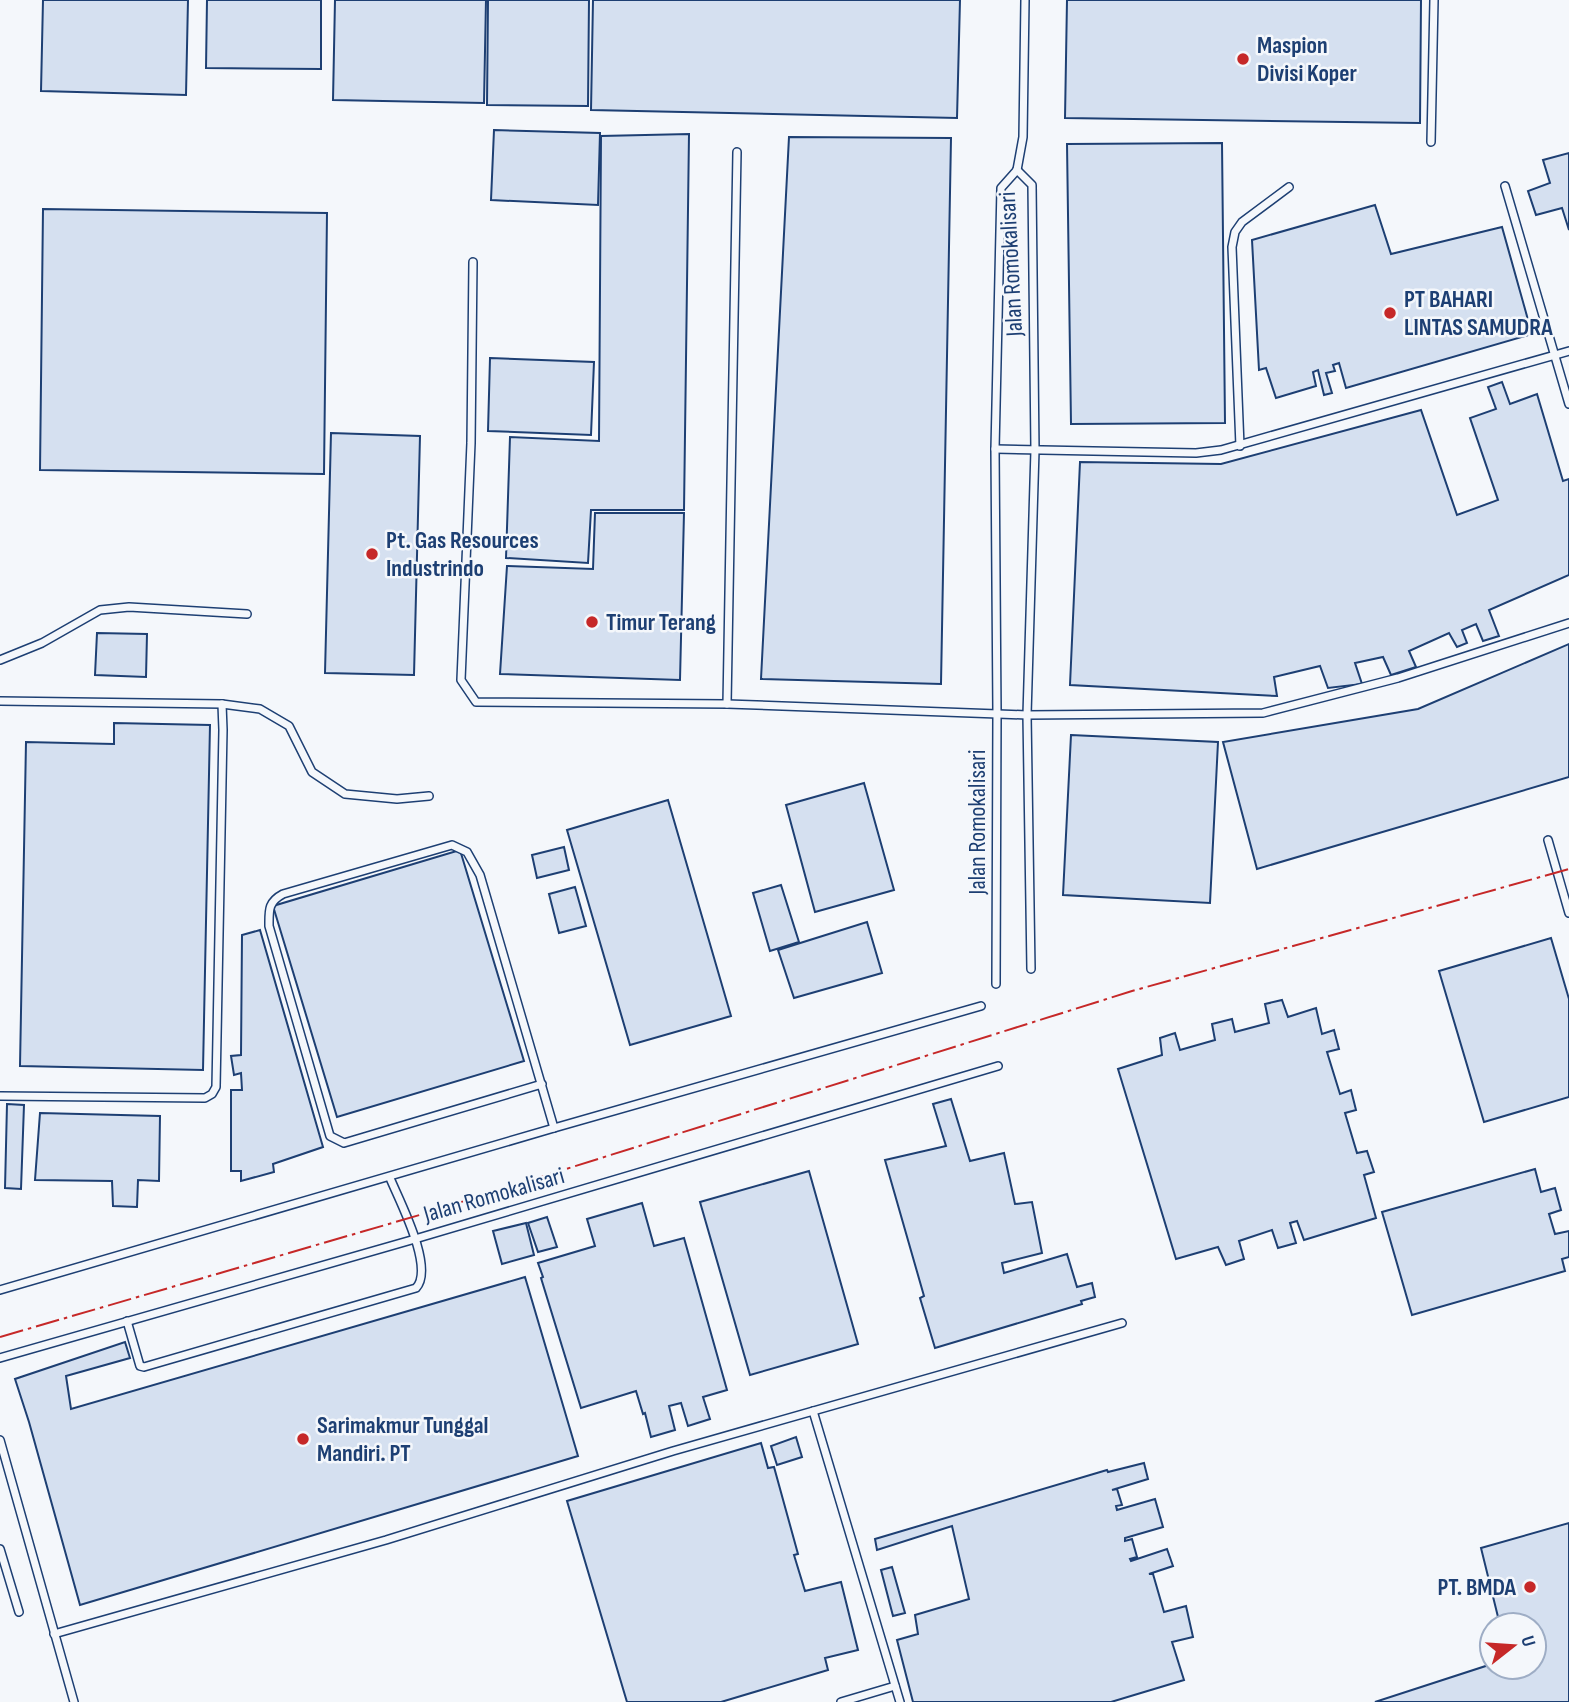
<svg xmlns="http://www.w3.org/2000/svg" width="1569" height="1702" viewBox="0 0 1569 1702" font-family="'Sofia Sans Condensed',sans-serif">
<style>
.building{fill:#d5e0f0;stroke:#1d3f73;stroke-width:2}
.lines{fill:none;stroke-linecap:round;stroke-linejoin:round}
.service-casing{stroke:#1d3f73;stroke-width:10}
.service{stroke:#f4f7fb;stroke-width:7}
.power{stroke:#c62828;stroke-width:2;stroke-dasharray:24 5 3.5 5;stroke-linecap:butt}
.poi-dot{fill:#c62828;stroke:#f4f7fb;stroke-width:2.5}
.labels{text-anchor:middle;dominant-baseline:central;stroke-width:5;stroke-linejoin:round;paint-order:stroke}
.poi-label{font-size:24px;font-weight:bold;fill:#1d3f73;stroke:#f4f7fb;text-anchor:start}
.street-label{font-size:24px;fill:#1d3f73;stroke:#f4f7fb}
</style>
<rect width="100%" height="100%" fill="#f4f7fb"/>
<g class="building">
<path d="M43,0H188L186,95L41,91Z"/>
<path d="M207,0H321V69L206,68Z"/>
<path d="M335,0H486L484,103L333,100Z"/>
<path d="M488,0H589L588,106L487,105Z"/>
<path d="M593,0H960L957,118L591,110Z"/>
<path d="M1067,0H1421L1420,123L1065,118Z"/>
<path d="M494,130L600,133L598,205L491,200Z"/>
<path d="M689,134L684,510H591L588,563L506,558L510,437L599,441L601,136Z"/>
<path d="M789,137L951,138L941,684L761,679Z"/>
<path d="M1222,143L1225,423L1071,424L1067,144Z"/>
<path d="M1569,153V230L1562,208L1536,215L1528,191L1550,183L1543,160Z"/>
<path d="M1375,205L1391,254L1502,227L1532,334L1346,388L1339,363L1333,365L1335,371L1326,373L1332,393L1324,395L1318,370L1313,372L1316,386L1276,398L1266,368L1259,370L1252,240Z"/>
<path d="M43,209L327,213L324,474L40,470Z"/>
<path d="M490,358L594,362L591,435L488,431Z"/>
<path d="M1502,382L1510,404L1537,394L1563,481L1569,479V575L1489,610L1499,636L1483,641L1476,624L1462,630L1467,643L1457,647L1449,633L1409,651L1416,667L1391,675L1383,657L1355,663L1362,684L1328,688L1320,666L1274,677L1277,696L1070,685L1080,462L1221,464L1421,410L1457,515L1498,500L1470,418L1496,409L1488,387Z"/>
<path d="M331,433L420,436L414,675L325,673Z"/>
<path d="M595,513H684L680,680L500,674L507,566L593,569Z"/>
<path d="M97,633L147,634L146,677L95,675Z"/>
<path d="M1569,644V777L1257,869L1223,742L1418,709Z"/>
<path d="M114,723L210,725L203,1070L20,1066L26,742L114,744Z"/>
<path d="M1071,735L1218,742L1210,903L1063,895Z"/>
<path d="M864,783L894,890L815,912L786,805Z"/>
<path d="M668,800L731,1016L630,1045L567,830Z"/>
<path d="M564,847L569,870L537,878L532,855Z"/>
<path d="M460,850L524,1061L337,1117L273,906Z"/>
<path d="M781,885L799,942L770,951L753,893Z"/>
<path d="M575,887L586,926L559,933L549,894Z"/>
<path d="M867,922L882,973L794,998L778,950Z"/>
<path d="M260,930L323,1147L273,1164L274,1172L241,1181V1171H231V1090H242L241,1073L234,1075L231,1056L241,1055L242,935Z"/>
<path d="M1551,938L1569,999V1097L1484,1122L1439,971Z"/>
<path d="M1282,1000L1288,1017L1316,1008L1322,1034L1334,1030L1339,1049L1327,1052L1340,1094L1351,1090L1356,1110L1345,1113L1357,1153L1367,1151L1374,1172L1364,1175L1376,1218L1304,1240L1297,1221L1290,1223L1296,1243L1278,1248L1272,1230L1239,1241L1244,1259L1226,1265L1218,1247L1176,1259L1118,1069L1162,1055L1160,1038L1175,1033L1180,1050L1215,1040L1212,1024L1232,1019L1235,1032L1269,1023L1265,1004Z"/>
<path d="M951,1099L970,1161L1004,1153L1015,1204L1032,1202L1042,1253L1002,1263L1004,1273L1067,1254L1077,1287L1092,1283L1095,1297L1081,1301L1082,1304L935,1348L920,1298L924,1296L885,1160L946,1146L933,1104Z"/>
<path d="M7,1104L24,1105L21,1189L5,1188Z"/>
<path d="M40,1113L160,1116L159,1181L138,1180L137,1207L113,1206L112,1181L35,1180Z"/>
<path d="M1535,1169L1541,1192L1555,1188L1561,1210L1549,1214L1555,1234L1569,1231V1257L1562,1259L1565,1271L1412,1315L1382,1212Z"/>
<path d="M809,1171L858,1344L750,1375L700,1202Z"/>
<path d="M642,1203L654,1246L684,1238L727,1390L703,1397L710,1419L688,1426L681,1403L669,1406L675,1430L651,1437L645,1413L643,1414L636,1391L581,1408L541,1278L543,1277L538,1263L595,1246L587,1219Z"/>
<path d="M547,1217L557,1247L538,1252L528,1223Z"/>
<path d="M526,1223L534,1255L502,1264L493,1231Z"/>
<path d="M525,1277L578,1456L80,1605L29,1422L15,1379L125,1342L130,1358L66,1376L71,1409Z"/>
<path d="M796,1437L802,1457L777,1465L771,1446Z"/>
<path d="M761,1443L768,1468L774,1467L798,1554L794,1555L805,1591L841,1582L858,1650L825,1658L828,1670L721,1702H627L567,1501Z"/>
<path d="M1144,1463L1148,1479L1112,1490L1117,1489L1122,1505L1116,1506L1117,1510L1155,1499L1163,1527L1125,1538V1541L1132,1539L1137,1557L1130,1559L1131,1561L1167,1549L1173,1566L1149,1574H1153L1164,1612L1186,1606L1193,1637L1172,1642L1184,1680L1111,1702H913L897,1640L918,1634L915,1615L969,1599L952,1526L877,1550L875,1539L1107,1470L1108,1472Z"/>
<path d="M1569,1523V1702H1375L1492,1664V1667H1534V1625H1500L1481,1548Z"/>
<path d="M892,1567L905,1613L893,1616L881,1570Z"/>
</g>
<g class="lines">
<g class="service-casing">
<g id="service">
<path d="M1431,142L1434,0"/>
<path d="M1017,170L1032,185L1035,450L1027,715L1031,969"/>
<path d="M1017,170L1023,137L1025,0"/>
<path d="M1505,186L1569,404"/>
<path d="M473,262L471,443L461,680L476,702L727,704L1027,715L1263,713L1398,678L1569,623"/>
<path d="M1240,446L1232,247L1235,232L1242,222L1289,187"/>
<path d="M995,449L1196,453L1221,450L1569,351"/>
<path d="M0,660L42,643L100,610L129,607L247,614"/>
<path d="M0,701L222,704L260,709L289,726L312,772L345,794L397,799L429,796"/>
<path d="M727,704L737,152"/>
<path d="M1548,840L1569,913"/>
<path d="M996,984L997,713L995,449L1001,188L1017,170"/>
<path d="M542,1084L344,1143L330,1136L269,926C269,910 268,902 283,894L452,845L467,852L480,875L554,1128"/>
<path d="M0,1096L205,1098L212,1094L216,1087L223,730L222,704"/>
<path d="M0,1290L554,1128L981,1006"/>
<path d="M127,1321L140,1366L144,1367L416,1288C435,1268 399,1200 390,1178"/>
<path d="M0,1358L415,1239L998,1066"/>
<path d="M813,1411L900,1702"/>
<path d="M0,1440L74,1702"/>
<path d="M0,1549L19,1612"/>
<path d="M54,1634L386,1540L673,1451L1122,1323"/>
<path d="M841,1702L895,1686"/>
</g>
</g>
<use href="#service" class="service"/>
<path class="power" d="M0,1337L423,1214L1132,991L1569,869"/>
</g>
<g class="poi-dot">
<circle cx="1243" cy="59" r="7"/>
<circle cx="1390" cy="313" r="7"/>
<circle cx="372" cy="554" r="7"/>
<circle cx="592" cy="622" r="7"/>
<circle cx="303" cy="1439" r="7"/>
<circle cx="1530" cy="1587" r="7"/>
</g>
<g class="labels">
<g class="poi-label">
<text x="1257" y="45">Maspion<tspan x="1257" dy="28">Divisi Koper</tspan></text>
<text x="1404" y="299">PT BAHARI<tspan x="1404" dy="28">LINTAS SAMUDRA</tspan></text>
<text x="386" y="540">Pt. Gas Resources<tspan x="386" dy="28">Industrindo</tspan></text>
<text x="606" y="622">Timur Terang</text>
<text x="317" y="1425">Sarimakmur Tunggal<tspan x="317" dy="28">Mandiri. PT</tspan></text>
<text x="1516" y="1587" text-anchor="end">PT. BMDA</text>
</g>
<g class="street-label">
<text transform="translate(1011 264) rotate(-93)">Jalan Romokalisari</text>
<text transform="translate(977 822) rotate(-90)">Jalan Romokalisari</text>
<text transform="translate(494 1195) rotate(-16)">Jalan Romokalisari</text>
</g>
</g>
<g transform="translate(1513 1646) rotate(73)"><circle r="33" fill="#f4f7fb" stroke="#9eadc5" stroke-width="2"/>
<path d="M0-5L12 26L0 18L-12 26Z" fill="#c62828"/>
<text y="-10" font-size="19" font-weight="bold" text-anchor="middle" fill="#1d3f73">U</text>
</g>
</svg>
